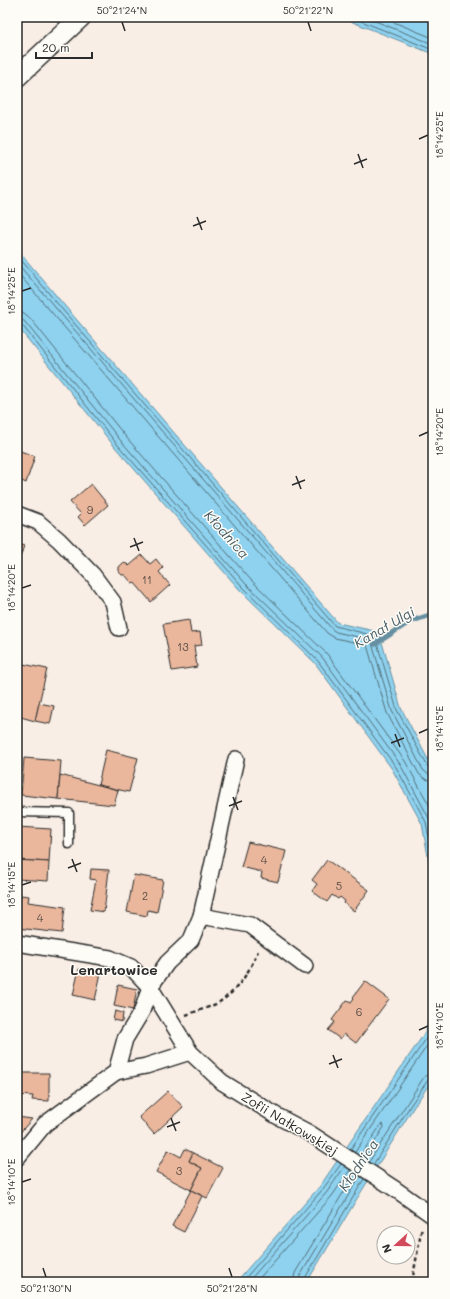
<svg xmlns="http://www.w3.org/2000/svg" width="450" height="1299" viewBox="0 0 450 1299" font-family="Mali,sans-serif">
<style>
.water{fill:#8ed2ef;stroke:#668fa1}
.lines{fill:none;stroke-linecap:round;stroke-linejoin:round}
.shore{stroke:#536e79;stroke-width:1}
.stream{stroke:#668fa1;stroke-width:5.5}
.building{fill:#eab79c;stroke:#2b2b2b}
.service-casing{stroke:#2b2b2b;stroke-width:11}
.minor-casing{stroke:#2b2b2b;stroke-width:18}
.tertiary-casing{stroke:#2b2b2b;stroke-width:22}
.path{stroke:#2b2b2b;stroke-width:2.5;stroke-dasharray:4 3;stroke-linecap:butt}
.service{stroke:#fdfcf7;stroke-width:8}
.minor{stroke:#fdfcf7;stroke-width:15}
.tertiary{stroke:#fdfcf7;stroke-width:19}
.ticks{fill:none;stroke:#2b2b2b;stroke-width:1.5}
.labels{text-anchor:middle;dominant-baseline:central;stroke-width:3;stroke-linejoin:round;paint-order:stroke}
.number-label{font-size:11px;fill:#5b4e47}
.street-label{font-size:13px;fill:#2b2b2b;stroke:#fdfcf7}
.water-label{font-size:14px;font-style:italic;fill:#495d66;stroke:#fdfcf7}
.neighbourhood-label{font-size:14px;font-weight:bold;fill:#2b2b2b;stroke:#fdfcf7}
.neatline{fill:none;stroke:#2b2b2b;stroke-width:1.5}
.ticks-label{font-size:10px;text-anchor:middle;fill:#2b2b2b}
</style>
<rect width="100%" height="100%" fill="#f9eee5"/>
<filter id="ink" filterUnits="userSpaceOnUse"><feTurbulence type="fractalNoise" baseFrequency=".025" numOctaves="2"/><feDisplacementMap in="SourceGraphic" scale="8" xChannelSelector="R" yChannelSelector="G"/><feConvolveMatrix kernelMatrix="1 2 1 2 8 2 1 2 1" color-interpolation-filters="sRGB"/></filter>
<g filter="url(#ink)">
<g class="water">
<path d="M344,17H433V54L350,21Z"/>
<path d="M17,249L64,305L338,623L379,632L401,708L433,769V883L422,824L392,769L315,663L239,589L114,446L17,326Z"/>
<path d="M433,995V1079L415,1105L358,1197L307,1282H236L320,1186L426,1031Z"/>
</g>
<g class="lines">
<g class="shore">
<path d="M351,17L433,50"/>
<path d="M365,17L433,44"/>
<path d="M381,17L433,38"/>
<path d="M17,255L61,308L335,626L375,636L397,710L428,767L433,770"/>
<path d="M17,263L332,629L336,632L371,640L392,711L423,770L428,774L433,775"/>
<path d="M17,272L327,633L335,638L367,645L387,713L419,774L425,779L433,781"/>
<path d="M17,312L24,313L30,318L126,437L250,579L327,654L405,761L433,812"/>
<path d="M17,318L21,319L25,322L121,441L245,583L322,657L400,764L430,820L433,832"/>
<path d="M17,323L22,325L117,444L242,586L318,661L396,767L426,822L433,860"/>
<path d="M350,1150L430,1033L433,1017"/>
<path d="M355,1152L433,1037"/>
<path d="M360,1156L381,1125L383,1124L384,1127L364,1159"/>
<path d="M369,1162L424,1077L428,1074L433,1073"/>
<path d="M373,1165L412,1103L428,1080L433,1078"/>
<path d="M242,1282L323,1189L341,1164"/>
<path d="M248,1282L327,1192L345,1166"/>
<path d="M256,1282L332,1196L350,1170"/>
<path d="M293,1282L295,1273L355,1173"/>
<path d="M299,1282L300,1276L360,1176"/>
<path d="M304,1282L305,1278L364,1179"/>
</g>
<path class="stream" d="M375,644L409,622L433,614"/>
</g>
<g class="building">
<path d="M17,450L35,456L26,483L20,480L18,485H17Z"/>
<path d="M91,484L108,505L85,525L78,517L81,514L70,502Z"/>
<path d="M17,543L24,546L17,566Z"/>
<path d="M142,555L150,564L156,559L163,568L159,572L170,585L151,602L134,582L132,583L125,575H122L119,572V567L123,563L127,564L129,566Z"/>
<path d="M189,620L191,633L200,632L202,645L194,646L197,667L172,671L163,624Z"/>
<path d="M23,664L47,669L35,721L17,716V692Z"/>
<path d="M39,703L54,706L50,724L35,721Z"/>
<path d="M106,750L138,758L129,792L98,785Z"/>
<path d="M24,758L61,761L58,799L21,795Z"/>
<path d="M60,775L118,790L114,805L58,799Z"/>
<path d="M17,827L51,829L49,862L17,860Z"/>
<path d="M248,842L286,851L278,882L261,878L262,872L241,867Z"/>
<path d="M17,860L49,862L48,881L17,879Z"/>
<path d="M327,860L369,890L354,911L344,903L345,901L340,897L338,899L332,895L327,902L312,891L317,884L312,880Z"/>
<path d="M91,869L109,870L104,912L90,910L96,880L90,879Z"/>
<path d="M134,875L163,880L157,912L148,910L147,916L127,912Z"/>
<path d="M21,895L29,896L28,902L65,907L62,933L17,928V901H20Z"/>
<path d="M79,969L101,973L95,1000L73,995Z"/>
<path d="M365,981L389,999L356,1043L344,1034L340,1039L328,1030L335,1022L332,1020L347,1000L351,1002L354,998L353,997Z"/>
<path d="M118,985L137,989L133,1010L114,1006Z"/>
<path d="M115,1011L123,1013L122,1022L113,1020Z"/>
<path d="M17,1073H49V1101L32,1100L33,1096L17,1095Z"/>
<path d="M168,1091L183,1107L154,1134L139,1117Z"/>
<path d="M17,1117L32,1119L17,1136Z"/>
<path d="M185,1149L193,1153L189,1161L202,1168L191,1190L156,1172L168,1150L181,1157Z"/>
<path d="M193,1153L223,1168L207,1198L191,1190L202,1168L189,1161Z"/>
<path d="M191,1190L202,1196L184,1232L172,1226Z"/>
</g>
<g class="lines">
<g class="service-casing">
<path id="service" d="M17,812L69,813V844"/>
</g>
<g class="minor-casing">
<g id="minor">
<path d="M17,514L38,522L59,540L93,575L113,602L119,628"/>
<path d="M201,916L250,925L305,966"/>
<path d="M17,943L110,958L131,967L150,987L190,1052L222,1082L277,1116L311,1134L395,1189L433,1216"/>
<path d="M116,1072L146,1066L190,1052"/>
<path d="M17,1158L45,1124L116,1072L125,1039L142,1011L150,987L167,963L191,940L201,916L236,759"/>
</g>
</g>
<g class="tertiary-casing">
<path id="tertiary" d="M17,77L81,17"/>
</g>
<g class="path">
<path d="M186,1015C196,1011 212,1007 221,1001C239,989 250,970 258,951"/>
<path d="M412,1282L422,1227"/>
</g>
<use href="#service" class="service"/>
<use href="#minor" class="minor"/>
<use href="#tertiary" class="tertiary"/>
</g>
</g>
<path class="ticks" d="M122,22L125,31M308,22L311,31M419,139L428,135M358,154L363,168M354,164L367,159M197,217L202,230M193,226L206,221M22,291L31,288M419,436L428,432M296,476L301,489M292,485L305,480M134,538L139,551M130,547L143,542M22,588L31,585M419,733L428,729M395,734L400,747M391,743L404,738M233,797L238,810M229,806L242,801M72,859L77,872M68,868L81,863M22,885L31,882M419,1030L428,1026M333,1055L338,1068M329,1064L342,1059M171,1118L176,1131M167,1127L180,1122M22,1182L31,1179M43,1268L46,1277M229,1268L232,1277"/>
<g class="labels">
<g class="number-label">
<text x="90" y="509">9</text>
<text x="147" y="579">11</text>
<text x="183" y="646">13</text>
<text x="264" y="859">4</text>
<text x="339" y="885">5</text>
<text x="145" y="895">2</text>
<text x="40" y="917">4</text>
<text x="359" y="1011">6</text>
<text x="179" y="1170">3</text>
</g>
<g class="street-label">
<text transform="translate(290 1123) rotate(31)">Zofii Nałkowskiej</text>
</g>
<g class="water-label">
<text transform="translate(227 534) rotate(48)">Kłodnica</text>
<text transform="translate(384 627) rotate(-30)">Kanał Ulgi</text>
<text transform="translate(358 1165) rotate(-56)">Kłodnica</text>
</g>
<g class="neighbourhood-label">
<text x="114" y="969">Lenartowice</text>
</g>
</g>
<rect width="450" height="1299" fill="none" stroke="#fdfcf7" stroke-width="44"/>
<g transform="translate(396 1245) rotate(249)"><circle r="19" fill="#fdfcf7" stroke="#a9a8a5"/>
<path d="M0-3L7 15L0 10L-7 15Z" fill="#d1495b"/>
<text y="-6" font-size="11" font-weight="bold" text-anchor="middle" fill="#2b2b2b">N</text>
</g>
<path d="M36 52v6h56v-6" fill="none" stroke="#2b2b2b" stroke-width="2"/>
<text x="42" y="52" font-size="12" fill="#2b2b2b" stroke="#fdfcf7" stroke-width="3" paint-order="stroke">20 m</text>
<rect x="22" y="22" width="406" height="1255" class="neatline"/>
<g class="ticks-label">
<text x="122" y="14">50°21'24"N</text>
<text x="308" y="14">50°21'22"N</text>
<text transform="translate(439 135) rotate(-90)" y="4">18°14'25"E</text>
<text transform="translate(11 291) rotate(-90)" y="4">18°14'25"E</text>
<text transform="translate(439 432) rotate(-90)" y="4">18°14'20"E</text>
<text transform="translate(11 588) rotate(-90)" y="4">18°14'20"E</text>
<text transform="translate(439 729) rotate(-90)" y="4">18°14'15"E</text>
<text transform="translate(11 885) rotate(-90)" y="4">18°14'15"E</text>
<text transform="translate(439 1026) rotate(-90)" y="4">18°14'10"E</text>
<text transform="translate(11 1182) rotate(-90)" y="4">18°14'10"E</text>
<text x="46" y="1292">50°21'30"N</text>
<text x="232" y="1292">50°21'28"N</text>
</g>
</svg>
